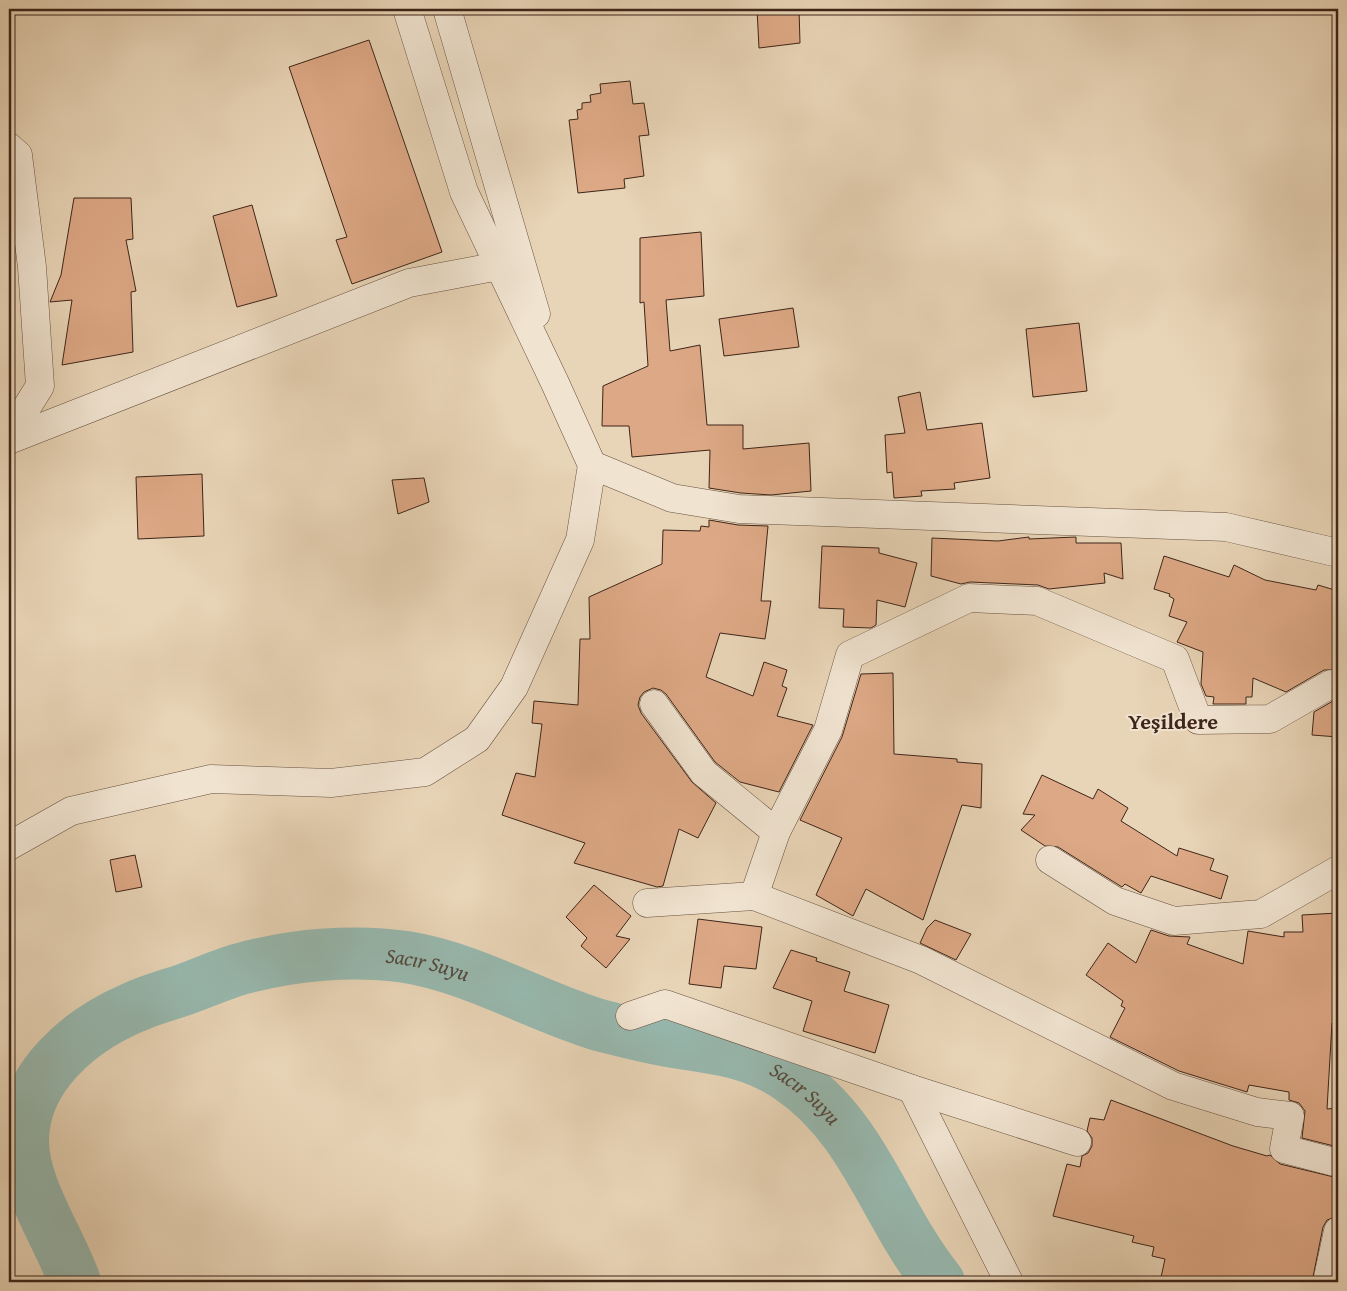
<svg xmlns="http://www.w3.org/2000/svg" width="1347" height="1291" viewBox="0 0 1347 1291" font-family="'Gentium Book Plus',serif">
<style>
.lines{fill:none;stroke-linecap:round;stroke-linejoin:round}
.river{stroke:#97b8ae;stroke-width:52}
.building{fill:#dda885;stroke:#3e2519}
.minor-casing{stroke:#685140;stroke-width:29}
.minor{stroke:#f0e3d0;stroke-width:28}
.labels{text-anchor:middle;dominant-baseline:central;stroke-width:4;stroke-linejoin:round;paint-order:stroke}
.water-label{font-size:21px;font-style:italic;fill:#544a3e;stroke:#f0e3d0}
.quarter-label{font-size:22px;font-weight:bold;fill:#3e2519;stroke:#f0e3d0}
</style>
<rect width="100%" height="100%" fill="#e8d4b6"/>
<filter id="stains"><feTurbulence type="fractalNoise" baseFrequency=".004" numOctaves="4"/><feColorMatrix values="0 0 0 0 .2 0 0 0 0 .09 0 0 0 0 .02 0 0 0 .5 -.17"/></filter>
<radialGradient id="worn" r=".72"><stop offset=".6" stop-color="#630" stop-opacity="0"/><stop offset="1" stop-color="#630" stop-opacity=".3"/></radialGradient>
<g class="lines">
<path class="river" id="s1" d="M75,1282C59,1237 22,1186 23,1139C24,1077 79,1031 132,1008C147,1001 164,996 180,991C200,984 220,975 240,969C292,955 352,949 406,957C474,968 533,1005 599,1025C626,1032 653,1039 680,1043C721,1049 754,1053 789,1077C865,1128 884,1214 939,1282"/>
</g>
<g class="building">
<path d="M757,9H799L800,43L759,48Z"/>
<path d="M369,40L442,252L352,284L336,240L347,237L289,67Z"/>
<path d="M630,81L633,104L644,103L649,135L639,136L644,176L624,179L625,188L578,193L569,120L578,119L577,110L582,109V103L591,102L590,95L601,93L600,84Z"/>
<path d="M74,198H131L133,239L126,240L136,291L131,292L133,352L62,365L72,300L50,302L61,275Z"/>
<path d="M252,205L277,296L237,307L213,216Z"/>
<path d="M701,232L704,296L666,300L670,351L700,345L707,425H743V449L809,443L811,491L771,495L741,493L709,488L710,450L632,457L629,426H602L603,386L648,366L644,302L640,303V238Z"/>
<path d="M793,308L799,347L724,356L719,319Z"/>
<path d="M1079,323L1087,391L1033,397L1026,329Z"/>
<path d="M920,392L927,430L982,423L990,478L954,483L955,489L921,491L922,496L894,498L892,472L887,473L885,435L905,433L898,397Z"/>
<path d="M202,474L204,536L138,539L136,477Z"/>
<path d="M424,478L429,502L398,514L392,480Z"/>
<path d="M709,520L738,525L768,526L761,601H771L765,639L720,633L706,677L753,696L764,662L787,670L782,686L787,688L777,716L813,725L779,792L740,782L715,762L666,694L661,690L653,688L644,692L640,697L638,705L641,713L692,782L716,803L698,838L679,829L663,886L657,887L574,863L585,843L502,815L516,773L535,777L542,724L532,723L534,701L578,705L580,639H590L589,597L662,564L663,530L700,531L701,526L709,527Z"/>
<path d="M1029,537V539L1076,537V543H1121L1123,579L1104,573L1105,583L1049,589L1038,585L970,582L961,584L931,576L932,538L998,541Z"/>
<path d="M822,546L879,548V553L917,563L905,607L877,600L876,625L871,628L843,627L844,609L819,608Z"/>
<path d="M1164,556L1229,577L1234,565L1265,580L1316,590L1318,585L1338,591V670H1324L1286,692L1253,678L1252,697H1246V704H1213L1214,697L1206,696L1201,684L1203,652L1177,642L1187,622L1169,616L1174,599L1169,596L1170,594L1154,589Z"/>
<path d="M893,673L894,754L957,759V762L982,764L981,808L962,805L923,920L866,889L853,916L816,895L842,838L800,820L842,737L861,674Z"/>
<path d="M1333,701H1338V737L1312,735L1314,712Z"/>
<path d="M1042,775L1093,799L1098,789L1128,808L1121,821L1177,856L1179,848L1214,859L1210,870L1228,876L1221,899L1151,876L1141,893L1125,884L1122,887L1058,847L1045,846L1021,830L1035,815L1023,814Z"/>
<path d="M135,855L142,887L116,892L110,860Z"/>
<path d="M594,885L631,916L616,936L630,939L606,968L581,946L587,938L566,917Z"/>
<path d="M1338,913V1023H1332L1327,1109L1338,1108V1147L1302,1138L1305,1111L1299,1103L1289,1100V1092L1249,1085L1247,1092L1179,1071L1110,1037L1125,1008L1121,1006L1123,1001L1086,975L1108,943L1136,963L1151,930L1169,936L1190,937L1187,944L1243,964L1248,931L1284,937V932H1303L1302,915Z"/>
<path d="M698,919L762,927L756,969L724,966L721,988L689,984Z"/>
<path d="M935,920L971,934L956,960L920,943L927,928Z"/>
<path d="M791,950L817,958L816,961L850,972L844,991L889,1005L875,1053L803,1031L812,1001L773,988Z"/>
<path d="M1111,1100L1233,1146L1267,1156L1270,1155L1280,1164L1338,1178V1216L1327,1220L1323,1227L1312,1282H1160L1165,1259L1152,1256L1154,1247L1132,1242L1134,1236L1053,1216L1067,1164L1080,1167L1082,1156L1088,1153L1092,1146V1138L1087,1131L1090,1118L1104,1120Z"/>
</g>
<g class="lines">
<g class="minor-casing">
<g id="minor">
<path d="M447,9L536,314"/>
<path d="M9,147L18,155L32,267L40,386L9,436"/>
<path d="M9,440L409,283L499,266"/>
<path d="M592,465L672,498L739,509L1226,527L1338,553"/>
<path d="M654,704L704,773L776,832L754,896L921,960L1173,1086L1257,1112L1290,1116L1284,1149L1338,1163"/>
<path d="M776,832L828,730L850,655L969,598L1037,601L1175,659L1198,720L1270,719L1331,684L1338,686"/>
<path d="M9,846L71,811L211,779L331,783L425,772L477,739L514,687L580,540L592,465L555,383L464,192L407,9"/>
<path d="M1050,860L1115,901L1174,921L1261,914L1338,870"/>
<path d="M647,903L754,896"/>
<path d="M630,1016L665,1004L912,1089L1009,1282"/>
<path d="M912,1089L1077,1142"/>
<path d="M1327,1282L1338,1231"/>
</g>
</g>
<use href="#minor" class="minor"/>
</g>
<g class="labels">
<g class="water-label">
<text stroke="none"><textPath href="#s1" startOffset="638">Sacır Suyu</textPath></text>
<text stroke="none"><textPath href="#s1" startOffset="1042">Sacır Suyu</textPath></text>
</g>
<g class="quarter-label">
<text x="1173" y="721">Yeşildere</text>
</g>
</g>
<rect width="1347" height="1291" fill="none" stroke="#e8d4b6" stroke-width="30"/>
<rect x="10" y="10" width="1327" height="1271" fill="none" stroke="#3e2519" stroke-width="2.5"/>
<rect x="15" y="15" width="1317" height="1261" fill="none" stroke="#3e2519"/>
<rect width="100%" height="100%" filter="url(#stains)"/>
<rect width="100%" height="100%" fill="url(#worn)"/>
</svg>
